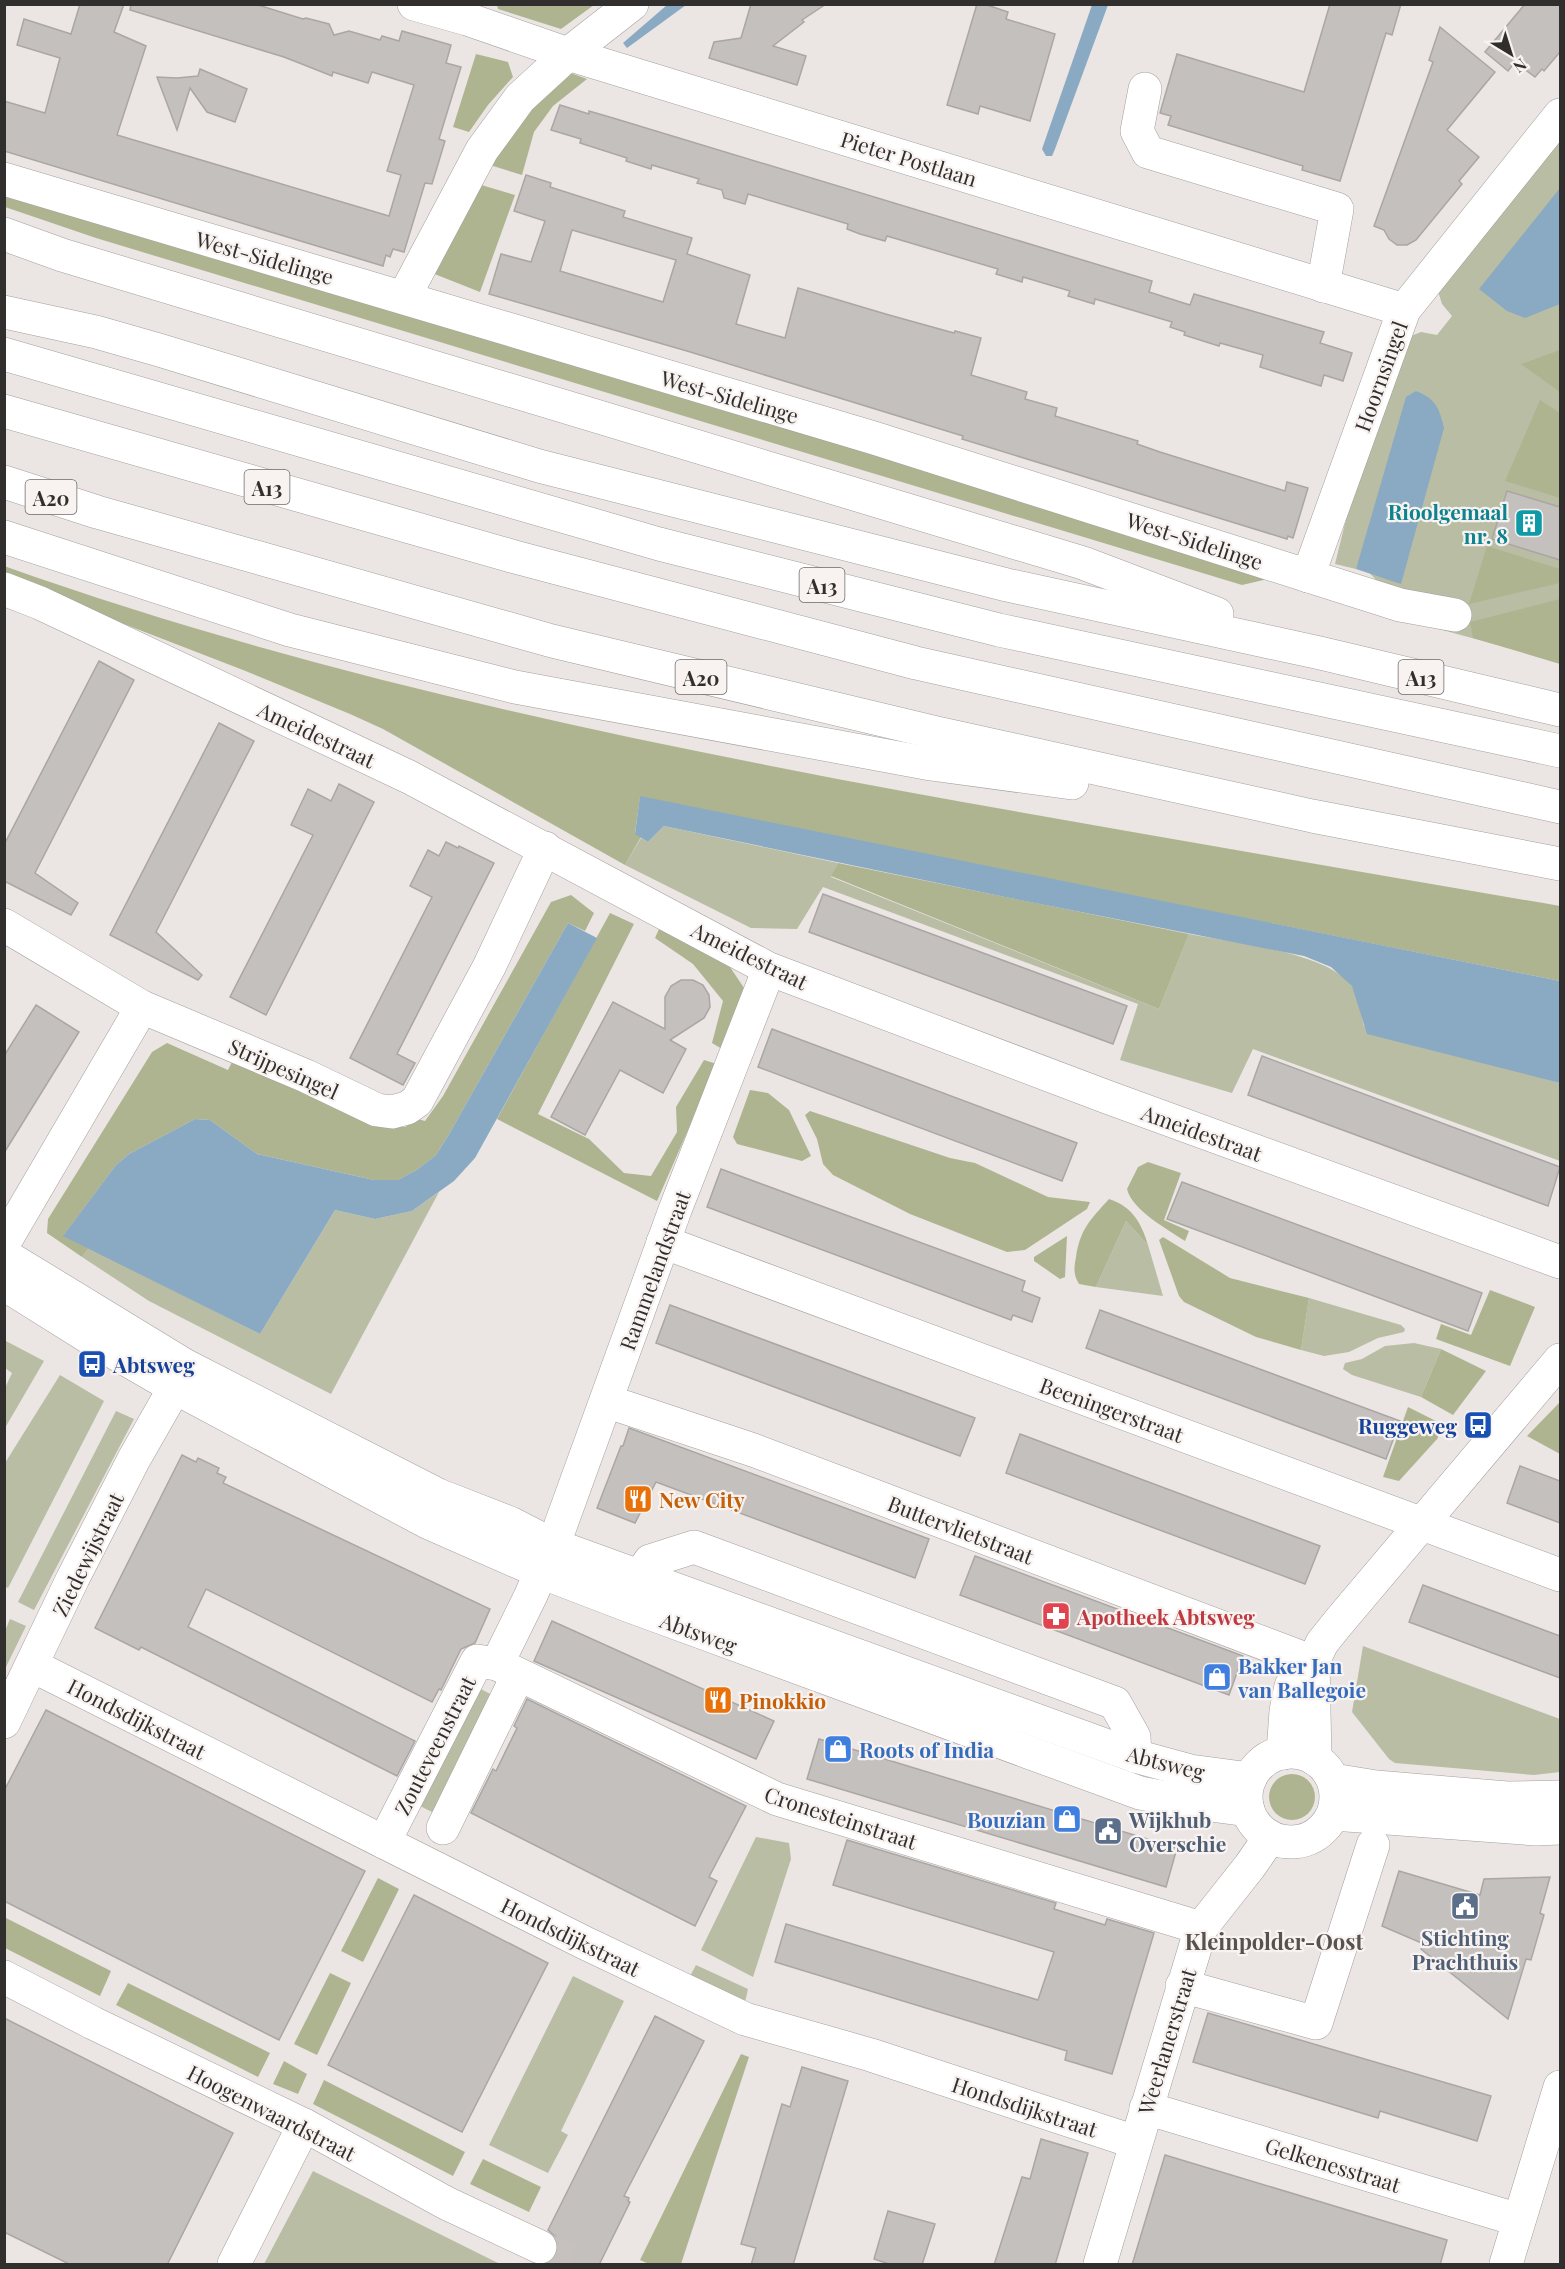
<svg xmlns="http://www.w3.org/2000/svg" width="1565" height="2269" viewBox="0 0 1565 2269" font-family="'Playfair Display',serif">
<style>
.green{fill:#b9bda4}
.forest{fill:#afb490}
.water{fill:#89aac2}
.building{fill:#c4c0bd;stroke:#aba6a3;stroke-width:1.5;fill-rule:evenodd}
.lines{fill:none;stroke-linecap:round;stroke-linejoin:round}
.minor-tunnel{stroke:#c6c1bf;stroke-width:33;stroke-dasharray:33 16;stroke-linecap:butt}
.minor-casing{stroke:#a49f9d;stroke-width:34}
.highway-casing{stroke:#a49f9d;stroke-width:34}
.minor{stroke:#fff;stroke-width:33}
.highway{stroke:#fff;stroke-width:33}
.labels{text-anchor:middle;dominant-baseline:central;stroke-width:4.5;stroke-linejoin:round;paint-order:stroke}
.shield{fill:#f8f3f0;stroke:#6d6a68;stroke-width:1.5}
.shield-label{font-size:20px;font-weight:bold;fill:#312f2e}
.street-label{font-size:21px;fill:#312f2e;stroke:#f8f3f0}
.culture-label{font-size:21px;font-weight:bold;fill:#0d838f;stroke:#f8f3f0;text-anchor:end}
.transit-label{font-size:21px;font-weight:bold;fill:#164399;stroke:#f8f3f0;text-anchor:start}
.food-label{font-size:21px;font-weight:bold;fill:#c56008;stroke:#f8f3f0;text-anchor:start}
.health-label{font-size:21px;font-weight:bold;fill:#be3a42;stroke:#f8f3f0;text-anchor:start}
.shop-label{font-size:21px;font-weight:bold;fill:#366cbe;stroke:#f8f3f0;text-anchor:start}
.service-label{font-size:21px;font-weight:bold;fill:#4e5e75;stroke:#f8f3f0;text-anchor:start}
.neighbourhood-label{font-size:22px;font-weight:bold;fill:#56524f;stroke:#f8f3f0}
</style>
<rect width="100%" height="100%" fill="#ebe6e3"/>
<g class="green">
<path d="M1560,135V662L1435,628L1400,605L1359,562L1356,569L1335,564L1372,414L1403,339L1421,332L1437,335L1452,316L1442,304L1438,291Z"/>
<path d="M664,826L838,863L831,877L1159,1009L1189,934C1230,942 1328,952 1352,986C1359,997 1361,1014 1364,1026L1560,1083V1161L1253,1049L1232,1093L1120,1060L1138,1004L823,887L797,929L751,928L625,865L641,838L648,842Z"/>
<path d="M439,1192L331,1394L149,1301L82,1257L89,1248L260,1334L335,1210L375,1219L412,1211Z"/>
<path d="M1126,1221L1148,1245L1163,1296L1096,1287Z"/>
<path d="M1309,1298L1401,1325L1405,1329L1404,1332L1378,1338L1349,1352L1324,1356L1301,1350Z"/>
<path d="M4,1340L44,1361L5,1428V1388L12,1373L5,1368Z"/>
<path d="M1414,1343L1441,1349L1421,1397L1352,1375L1343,1369L1345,1363L1362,1359L1385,1346Z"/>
<path d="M60,1375L104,1401L8,1588L4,1586L5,1463Z"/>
<path d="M116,1411L134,1419L34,1610L18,1602Z"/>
<path d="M10,1619L26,1626L5,1669V1631Z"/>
<path d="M1363,1646L1560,1719V1772L1534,1775L1395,1763L1389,1759L1352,1712Z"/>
<path d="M473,1685L500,1699L442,1817L414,1803Z"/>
<path d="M756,1837L789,1843L791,1859L753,1977L701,1950Z"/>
<path d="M696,1965L748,1989L744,2007L688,1980Z"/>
<path d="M573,1976L624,2001L561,2131L568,2135L548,2173L489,2145Z"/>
<path d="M313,2171L500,2264H264Z"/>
</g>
<g class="forest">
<path d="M497,5V4L594,5L561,29L498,9Z"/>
<path d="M476,54L508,62L513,77L488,105L469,132L453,127Z"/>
<path d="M568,72L587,79L553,106L534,132L522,175L490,165C513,130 537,100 568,72Z"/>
<path d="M478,184L515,195L480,292L432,273Z"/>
<path d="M5,191L1280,576L1242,585L96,238L5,207Z"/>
<path d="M1560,350V392L1521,364Z"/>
<path d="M1540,400L1560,413V498L1505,481Z"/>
<path d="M1487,546L1560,569V583L1469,604Z"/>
<path d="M4,566C299,671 606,736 913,793C1129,832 1345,869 1560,906V981L640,797L635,833L641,837L625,865L383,729L350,714L243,670L5,578Z"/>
<path d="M1560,599V664L1473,638L1470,622Z"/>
<path d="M838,863L1189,934L1159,1009L831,876Z"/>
<path d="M571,895L594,913L585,931L568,923L448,1136L436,1155L418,1169L398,1180H374L257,1154L210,1120L195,1119L129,1154L116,1165L64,1235L89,1248L82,1257L47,1233L48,1219L152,1052L167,1043L228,1070L232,1062L385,1127H405L418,1119L425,1121L443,1096L551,902Z"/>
<path d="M610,913L634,924L538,1114L589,1139L624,1173L651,1176L677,1132L676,1107L704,1060L717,1064L657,1201L497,1119Z"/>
<path d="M659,929L730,967L746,991L722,1049L712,1043L723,1001L693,964L655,938Z"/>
<path d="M750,1090L768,1093L789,1110L811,1156L802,1161L737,1144L733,1137Z"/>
<path d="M810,1111L950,1158L975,1163L1048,1197L1090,1202L1087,1209L1025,1250L1007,1252L910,1214L833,1175L823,1164L817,1139L805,1115Z"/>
<path d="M1148,1162L1181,1173L1164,1220L1189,1231L1185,1241C1167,1229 1132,1210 1127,1189L1138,1167Z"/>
<path d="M1109,1199C1132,1206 1142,1224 1148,1245L1126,1221L1096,1287L1079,1284C1073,1274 1074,1268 1076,1257C1080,1229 1091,1219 1109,1199Z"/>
<path d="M1067,1236L1065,1277L1060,1279L1034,1261V1257Z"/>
<path d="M1163,1237L1230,1278L1309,1298L1301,1350L1256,1337L1184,1302L1179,1296L1159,1240Z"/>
<path d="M1490,1290L1535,1307L1510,1366L1436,1339L1441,1324L1471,1335Z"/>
<path d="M1441,1349L1486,1371L1453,1415L1421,1397Z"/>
<path d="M1560,1402V1454L1527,1436Z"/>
<path d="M1408,1407L1436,1421L1438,1438L1399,1481L1383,1477Z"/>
<circle cx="1292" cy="1797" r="23"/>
<path d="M378,1878L399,1889L363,1962L341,1951Z"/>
<path d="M4,1917L111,1971L100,1996L5,1948Z"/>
<path d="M330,1973L351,1983L317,2055L294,2044Z"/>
<path d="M128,1983L270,2053L258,2077L116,2005Z"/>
<path d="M741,2054L749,2057L681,2264H649L640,2260Z"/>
<path d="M284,2061L307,2074L298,2094L273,2084Z"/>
<path d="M324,2080L465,2152L453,2176L313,2104Z"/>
<path d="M483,2159L541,2187L529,2212L470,2184Z"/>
</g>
<g class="water">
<path d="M667,5H686L627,48L623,43Z"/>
<path d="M1092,5H1108L1055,149L1052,156H1046L1042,149Z"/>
<path d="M1560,188V304L1525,318L1507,311L1479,289Z"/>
<path d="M1416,391C1436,399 1439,408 1444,428L1401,584L1356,569L1406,397Z"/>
<path d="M640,796L1560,981V1083L1367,1034L1352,986L1331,967L1304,956L1010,898L664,826L648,842L635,834Z"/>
<path d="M568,923L597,938L475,1158L454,1181L412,1211L375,1219L335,1210L260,1334L63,1236L116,1165L129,1154L195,1119L210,1120L257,1154L374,1180H398L418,1169L436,1155L448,1136Z"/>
</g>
<g class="building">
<path d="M80,4H124L114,32L146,46L117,135L389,216L401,175L387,171L414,85L372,72L368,83L333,72L332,76L284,57L130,10L131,4H255L303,19L306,18L329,24L334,35L349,31L380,40L382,36L399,41L402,31L451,45L446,63L461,67L439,139L445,141L432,184L425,183L404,252L393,249L390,257L386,255L383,266L4,151V101L45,113L60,58L17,45L24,19L71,34Z"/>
<path d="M751,4H826L802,20L804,22L773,46L806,56L797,85L709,58L714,42L741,38Z"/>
<path d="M977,4H984L1008,12L1006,19L1055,34L1030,121L980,106L978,114L947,105Z"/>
<path d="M1330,4H1401L1392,35L1386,33L1340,181L1302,170L1303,166L1168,125L1171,116L1160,113L1177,54L1304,92Z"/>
<path d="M1525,4H1560V52L1544,71L1542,69L1535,77L1515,62L1508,71L1485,52Z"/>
<path d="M1440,27L1495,72L1447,130L1479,157L1459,181L1462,184L1416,240L1407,245H1397L1389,239L1384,230L1374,226L1433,62L1429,60Z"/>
<path d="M200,69L247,89L235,122L207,112L190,88L177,130L157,77L177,78L198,76Z"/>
<path d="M560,105L589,114V111L613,118L1152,281L1149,292L1190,305L1194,294L1324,332L1320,343L1352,353L1343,381L1324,375L1321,386L1260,367L1263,355L1220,343L1219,346L1184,335L1185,332L1170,327L1172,322L1095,299L1094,304L1068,296L1070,291L1023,277L1022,282L996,274L998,269L887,236L885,241L860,234L847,229L848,224L748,194L745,204L724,198L722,190L697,183L699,179L652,165L651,169L626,161L627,158L580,143L581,139L551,130Z"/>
<path d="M526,175L551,183L550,187L625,211L623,217L692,238L687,254L750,275L736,324L785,338L798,288L889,315L954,333L955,331L981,338L971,375L1027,392L1025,399L1057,408L1055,416L1138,441L1137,444L1160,452L1285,491L1287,482L1308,488L1293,538L1288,536L1287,539L962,439L963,436L687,351L489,294L501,254L531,262L545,221L514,211ZM572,230L676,260L663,302L560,271Z"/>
<path d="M1507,491L1560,507V560L1492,539Z"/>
<path d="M99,661L134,680L35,873L78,903L71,915L4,881V845Z"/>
<path d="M219,723L254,741L156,932L202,975L198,980L110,935Z"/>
<path d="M339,784L374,802L266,1015L230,997L313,835L291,825L308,789L331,801Z"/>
<path d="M446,842L458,848L459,846L494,863L397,1054L415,1063L403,1085L350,1058L432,897L410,886L428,850L439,856Z"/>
<path d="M823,894L1127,1006L1113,1044L809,932Z"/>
<path d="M681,980H693L703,985L709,995L710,1007L704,1018L670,1040L686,1049L663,1093L620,1070L585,1135L551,1117L613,1002L665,1029V997L671,986Z"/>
<path d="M36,1005L79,1032L4,1153V1056Z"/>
<path d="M772,1029L1077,1143L1062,1181L758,1067Z"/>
<path d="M1262,1056L1560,1167L1548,1206L1248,1095Z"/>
<path d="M721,1169L1025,1281L1022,1291L1040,1298L1032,1322L1013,1315L1011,1320L707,1207Z"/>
<path d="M1182,1182L1482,1293L1468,1331L1167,1219Z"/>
<path d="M670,1305L975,1418L960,1456L656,1343Z"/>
<path d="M1100,1310L1400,1421L1386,1459L1086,1348Z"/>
<path d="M629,1428L929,1539L915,1578L656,1482L635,1523L597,1508L621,1446H623Z"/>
<path d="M1020,1434L1320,1546L1305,1584L1006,1473Z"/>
<path d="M182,1455L196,1462L198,1458L219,1468L217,1473L226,1477L223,1483L490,1609L475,1643L461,1649L441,1690L439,1689L432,1702L206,1589L188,1627L415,1741L397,1776L141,1647L139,1650L95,1628Z"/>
<path d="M1520,1466L1560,1481V1523L1507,1503Z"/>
<path d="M975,1556L1243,1656L1229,1695L960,1595Z"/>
<path d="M1423,1585L1560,1636V1678L1409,1622Z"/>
<path d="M552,1621L774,1721L756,1759L534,1661Z"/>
<path d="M527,1699L746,1806L709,1877L717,1881L695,1926L471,1813L493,1769L496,1771L517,1728L514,1726Z"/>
<path d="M46,1710L365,1871L279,2040L4,1901V1791Z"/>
<path d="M819,1739L1177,1848L1166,1887L807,1779Z"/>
<path d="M847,1840L1056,1903L1054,1909L1105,1925L1107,1919L1154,1933L1112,2074L1065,2060L1067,2051L775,1962L786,1924L1038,2000L1054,1952L833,1885Z"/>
<path d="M1399,1871L1480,1895L1484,1879L1550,1877L1540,1913L1544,1915L1531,1960L1526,1959L1508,2019L1421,1949L1424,1944L1382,1926Z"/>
<path d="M414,1895L548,1963L462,2132L328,2065Z"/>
<path d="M1208,2013L1491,2096L1477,2141L1380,2111L1378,2118L1193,2062Z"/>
<path d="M655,2016L704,2041L624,2196L629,2198L628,2201L630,2202L599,2265H545L551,2262L557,2255L559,2246L556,2237L548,2230Z"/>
<path d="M4,2018L233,2133L167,2265H71L4,2232Z"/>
<path d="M802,2067L848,2081L793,2265H751L756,2248L741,2244L782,2104L790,2107Z"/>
<path d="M1041,2139L1088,2153L1055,2265H994L1022,2177L1030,2179Z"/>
<path d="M1165,2155L1447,2240L1440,2265H1132Z"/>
<path d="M888,2211L935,2224L922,2265H892L874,2259Z"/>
</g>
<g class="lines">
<path class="minor-tunnel" d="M540,2247L573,2264"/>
<g class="minor-casing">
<g id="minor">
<path d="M414,4L467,19L568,54L1404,310"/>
<path d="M1145,89L1137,131L1148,152L1337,209L1323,286"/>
<path d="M4,179L874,438L1400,605L1455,615"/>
<path d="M404,297L482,150L520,98L568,54L632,4"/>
<path d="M1308,576L1404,310L1560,115"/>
<path d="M4,589L40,603L409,777L769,969L1107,1097L1560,1262"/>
<path d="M4,925L142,1007L306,1076L377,1110L392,1112L407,1108L417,1101L489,967L545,848"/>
<path d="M663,1242L1560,1575"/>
<path d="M4,1243L142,1007"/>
<path d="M4,1255L186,1366L438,1495L510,1523L553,1545L1135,1756L1190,1771L1250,1779"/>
<path d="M4,1284L103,1346L174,1387L429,1523L541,1572L627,1605L1140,1793L1188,1802L1248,1810"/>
<path d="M606,1401L753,1450L1313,1662"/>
<path d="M639,1577L650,1561L694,1547L1115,1703L1134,1737L1135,1756"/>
<path d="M1313,1662L1315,1759"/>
<path d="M497,1664L531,1595L560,1527L675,1210L769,969"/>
<path d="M33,1666L585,1943L745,2019L871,2055L1135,2142"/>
<path d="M4,1722L73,1578L134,1459L186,1368"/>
<circle cx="1291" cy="1797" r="45"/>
<path d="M1283,1753L1286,1711L1291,1686L1313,1662L1322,1643L1338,1623L1560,1360"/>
<path d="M1333,1780L1376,1787L1507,1798L1560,1797"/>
<path d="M1333,1814L1536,1829L1560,1828"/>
<path d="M443,1828L518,1675"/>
<path d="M384,1842L477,1661L497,1664L777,1799L1201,1928"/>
<path d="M4,1977L93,2023L304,2125L446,2203L540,2247"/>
<path d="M1182,1986L1316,2023L1373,1845"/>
<path d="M1146,2108L1519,2220"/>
<path d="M234,2264L304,2125"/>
<path d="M1100,2264L1201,1928L1250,1866L1270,1837"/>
<path d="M1506,2264L1560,2087"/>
</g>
</g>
<g class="highway-casing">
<g id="highway">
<path d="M4,234L62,255L1083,563L1217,614"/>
<path d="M4,312L96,332L159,350L539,466L1007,585L1320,653L1560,710"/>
<path d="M4,354L659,544L999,630L1560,751"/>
<path d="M4,411L515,557L916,663L1560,807"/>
<path d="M4,482L97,512L552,641L937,733L1312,816L1560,864"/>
<path d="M4,537L290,630L515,687L931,764L1072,783"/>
</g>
</g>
<use href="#minor" class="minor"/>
<use href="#highway" class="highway"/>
</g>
<defs>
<g id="building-square" transform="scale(1.5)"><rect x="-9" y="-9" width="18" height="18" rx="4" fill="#0f9aa8" stroke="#f8f3f0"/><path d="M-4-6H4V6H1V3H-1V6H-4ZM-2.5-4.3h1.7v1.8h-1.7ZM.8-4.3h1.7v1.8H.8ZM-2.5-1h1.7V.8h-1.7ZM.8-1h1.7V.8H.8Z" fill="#fff"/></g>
<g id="bus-square" transform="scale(1.5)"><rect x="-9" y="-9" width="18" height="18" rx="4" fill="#1a4fb4" stroke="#f8f3f0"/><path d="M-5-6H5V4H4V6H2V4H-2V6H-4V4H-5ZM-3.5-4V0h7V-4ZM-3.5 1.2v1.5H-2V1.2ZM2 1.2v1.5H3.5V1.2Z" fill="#fff"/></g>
<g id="restaurant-square" transform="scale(1.5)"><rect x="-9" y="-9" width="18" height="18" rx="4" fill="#e8710a" stroke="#f8f3f0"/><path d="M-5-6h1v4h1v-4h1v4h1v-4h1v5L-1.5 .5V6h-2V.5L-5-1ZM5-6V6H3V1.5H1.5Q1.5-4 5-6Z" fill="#fff"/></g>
<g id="pharmacy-square" transform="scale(1.5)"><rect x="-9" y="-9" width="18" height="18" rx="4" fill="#e0444e" stroke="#f8f3f0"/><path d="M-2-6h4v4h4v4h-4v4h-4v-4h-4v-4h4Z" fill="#fff"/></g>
<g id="shop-square" transform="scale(1.5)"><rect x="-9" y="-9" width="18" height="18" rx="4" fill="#3f7fe0" stroke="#f8f3f0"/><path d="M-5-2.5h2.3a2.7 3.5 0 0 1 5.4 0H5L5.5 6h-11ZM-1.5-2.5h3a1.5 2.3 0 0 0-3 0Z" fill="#fff"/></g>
<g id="civic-square" transform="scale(1.5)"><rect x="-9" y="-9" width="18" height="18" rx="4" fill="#5c6f8a" stroke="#f8f3f0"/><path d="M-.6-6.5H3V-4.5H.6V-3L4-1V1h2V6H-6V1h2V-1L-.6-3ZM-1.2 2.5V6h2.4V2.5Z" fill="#fff"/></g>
</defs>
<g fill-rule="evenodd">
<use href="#building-square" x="1529" y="523"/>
<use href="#bus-square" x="92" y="1364"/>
<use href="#bus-square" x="1478" y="1425"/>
<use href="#restaurant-square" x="638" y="1499"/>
<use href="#pharmacy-square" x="1056" y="1616"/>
<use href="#shop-square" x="1217" y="1677"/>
<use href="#restaurant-square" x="718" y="1700"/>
<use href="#shop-square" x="838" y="1749"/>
<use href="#shop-square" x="1067" y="1819"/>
<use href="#civic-square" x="1108" y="1831"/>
<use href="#civic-square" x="1465" y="1906"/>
</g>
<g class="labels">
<g class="shield">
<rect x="244.5" y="470" width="45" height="34" rx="4.5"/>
<rect x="25.5" y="480" width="51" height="34" rx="4.5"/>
<rect x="799.5" y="568" width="45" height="34" rx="4.5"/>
<rect x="675.5" y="660" width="51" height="34" rx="4.5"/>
<rect x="1398.5" y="660" width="45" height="34" rx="4.5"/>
</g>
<g class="shield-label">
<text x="267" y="487">A13</text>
<text x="51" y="497">A20</text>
<text x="822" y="585">A13</text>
<text x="701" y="677">A20</text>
<text x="1421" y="677">A13</text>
</g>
<g class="street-label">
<text transform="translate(909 158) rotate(17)">Pieter Postlaan</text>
<text transform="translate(265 257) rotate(16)">West-Sidelinge</text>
<text transform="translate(1380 376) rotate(-70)">Hoornsingel</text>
<text transform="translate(730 396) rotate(16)">West-Sidelinge</text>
<text transform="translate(1195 540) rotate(18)">West-Sidelinge</text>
<text transform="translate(317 734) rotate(25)">Ameidestraat</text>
<text transform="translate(750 955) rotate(26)">Ameidestraat</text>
<text transform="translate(284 1068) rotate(24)">Strijpesingel</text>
<text transform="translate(1202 1132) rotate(20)">Ameidestraat</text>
<text transform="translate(654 1270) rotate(-70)">Rammelandstraat</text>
<text transform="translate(1112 1409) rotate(20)">Beeningerstraat</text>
<text transform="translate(961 1529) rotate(21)">Buttervlietstraat</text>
<text transform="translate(87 1554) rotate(-64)">Ziedewijstraat</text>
<text transform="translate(699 1632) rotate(20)">Abtsweg</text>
<text transform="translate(137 1718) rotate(27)">Hondsdijkstraat</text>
<text transform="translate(434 1745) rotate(-63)">Zouteveenstraat</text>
<text transform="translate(1166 1762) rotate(14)">Abtsweg</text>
<text transform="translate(841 1817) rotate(18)">Cronesteinstraat</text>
<text transform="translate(571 1936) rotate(26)">Hondsdijkstraat</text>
<text transform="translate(1166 2041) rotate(-73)">Weerlanerstraat</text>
<text transform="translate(1025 2106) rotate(18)">Hondsdijkstraat</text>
<text transform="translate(272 2112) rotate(27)">Hoogenwaardstraat</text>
<text transform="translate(1333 2164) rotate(17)">Gelkenesstraat</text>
</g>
<g class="culture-label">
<text x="1508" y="511">Rioolgemaal<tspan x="1508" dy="24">nr. 8</tspan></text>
</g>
<g class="transit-label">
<text x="113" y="1364">Abtsweg</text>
<text x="1457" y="1425" text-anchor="end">Ruggeweg</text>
</g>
<g class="food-label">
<text x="659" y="1499">New City</text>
<text x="739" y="1700">Pinokkio</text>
</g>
<g class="health-label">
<text x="1077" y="1616">Apotheek Abtsweg</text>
</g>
<g class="shop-label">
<text x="1238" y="1665">Bakker Jan<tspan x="1238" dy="24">van Ballegoie</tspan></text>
<text x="859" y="1749">Roots of India</text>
<text x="1046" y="1819" text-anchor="end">Bouzian</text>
</g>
<g class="service-label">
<text x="1129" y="1819">Wijkhub<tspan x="1129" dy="24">Overschie</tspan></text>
<text x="1465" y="1937" text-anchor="middle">Stichting<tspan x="1465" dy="24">Prachthuis</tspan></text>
</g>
<g class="neighbourhood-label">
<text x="1274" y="1941">Kleinpolder-Oost</text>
</g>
</g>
<rect width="1565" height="2269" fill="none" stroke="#312f2e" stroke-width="12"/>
<g transform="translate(1511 54) rotate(142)" stroke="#f8f3f0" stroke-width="4.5" paint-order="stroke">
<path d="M0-4.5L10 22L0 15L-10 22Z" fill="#312f2e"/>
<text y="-9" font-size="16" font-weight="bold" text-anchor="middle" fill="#312f2e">N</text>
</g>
</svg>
